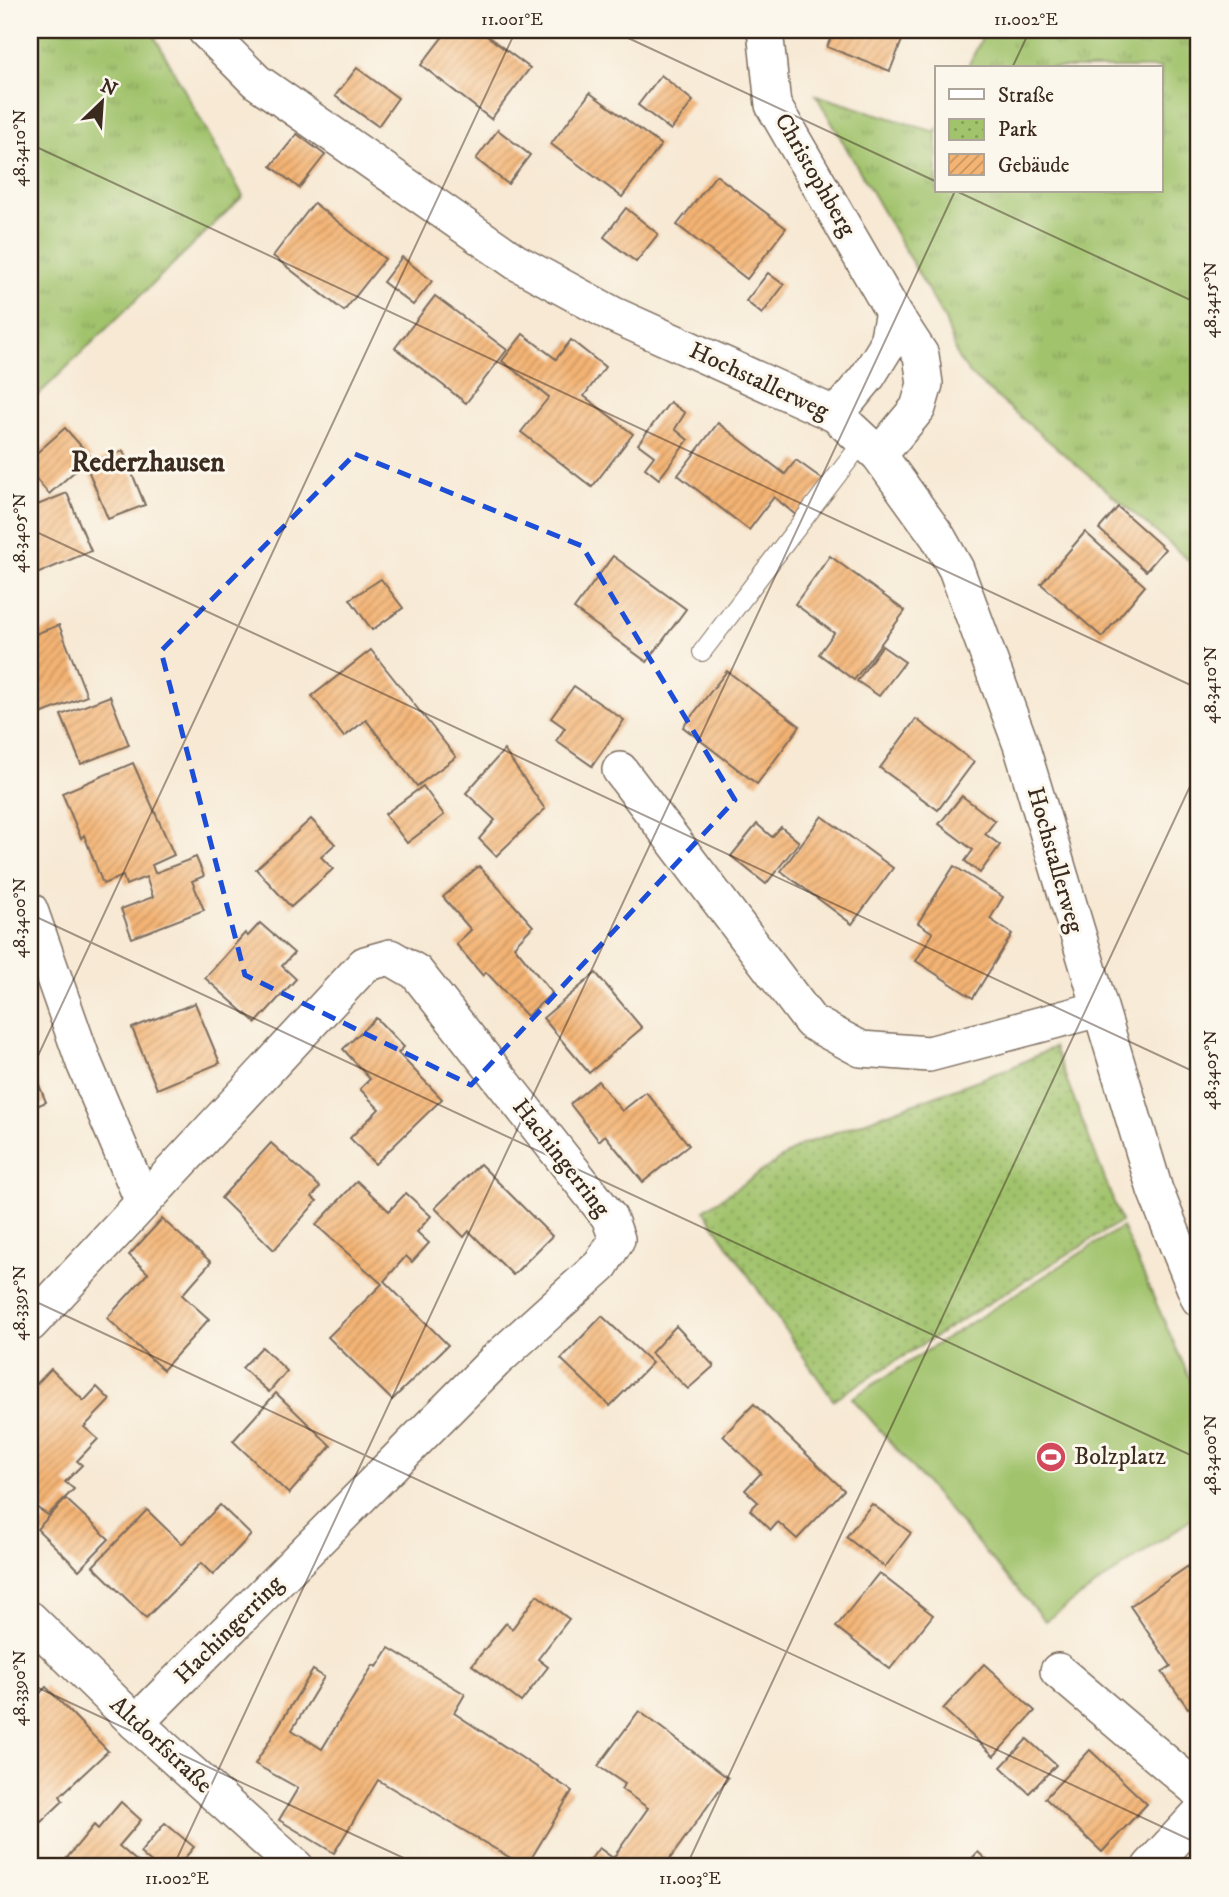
<svg xmlns="http://www.w3.org/2000/svg" width="1229" height="1897" viewBox="0 0 1229 1897" font-family="'IM FELL DW Pica',serif">
<style>
.grass{fill:url(#grass-tufts);stroke:#6e7645;stroke-width:2}
.park{fill:url(#park-dots);stroke:#6e7645;stroke-width:2}
.pitch{fill:#a1c36c;stroke:#6e7645;stroke-width:2}
.building{fill:url(#building-hatch)}
.lines{fill:none;stroke-linecap:round;stroke-linejoin:round}
.service-casing{stroke:#7d6d5e;stroke-width:20}
.minor-casing{stroke:#7d6d5e;stroke-width:38}
.service{stroke:#fff;stroke-width:18}
.minor{stroke:#fff;stroke-width:35}
.marked{fill:none;stroke:#1d4ed8;stroke-width:5;stroke-dasharray:14 9;stroke-linejoin:round}
.ticks{fill:none;stroke:#3b2a1e;stroke-width:2;stroke-opacity:0.45}
.labels{text-anchor:middle;dominant-baseline:central;stroke-width:6;stroke-linejoin:round;paint-order:stroke}
.street-label{font-size:24px;fill:#3b2a1e;stroke:#fbf7ec}
.poi-label{font-size:24px;fill:#3b2a1e;stroke:#fbf7ec;text-anchor:start}
.quarter-label{font-size:28px;font-weight:bold;fill:#3b2a1e;stroke:#fbf7ec}
.neatline{fill:none;stroke:#3b2a1e;stroke-width:2.5}
.ticks-label{font-size:18px;text-anchor:middle;fill:#3b2a1e}
</style>
<defs>
<pattern id="grass-tufts" width="24" height="20" patternUnits="userSpaceOnUse" patternTransform="scale(1.75)"><rect width="24" height="20" fill="#a1c36c"/><path d="M3 7l-1-3M5 7V3M7 7l1-3M15 17l-1-3M17 17v-4M19 17l1-3" fill="none" stroke="#849f58"/></pattern>
<pattern id="park-dots" width="8" height="8" patternUnits="userSpaceOnUse" patternTransform="scale(1.75)"><rect width="8" height="8" fill="#a1c36c"/><path d="M2 2h.1M6 6h.1" fill="none" stroke="#849f58" stroke-width="1.8" stroke-linecap="round"/></pattern>
<pattern id="building-hatch" width="6" height="6" patternUnits="userSpaceOnUse" patternTransform="scale(1.75)"><rect width="6" height="6" fill="#f4b474"/><path d="M-1 1l2-2M0 6l6-6M5 7l2-2" fill="none" stroke="#c7935f"/></pattern>
</defs>
<rect width="100%" height="100%" fill="#fbf7ec"/>
<filter id="ink" filterUnits="userSpaceOnUse"><feTurbulence type="fractalNoise" baseFrequency=".0143" numOctaves="2"/><feDisplacementMap in="SourceGraphic" scale="14" xChannelSelector="R" yChannelSelector="G"/><feConvolveMatrix kernelMatrix="1 2 1 2 8 2 1 2 1" color-interpolation-filters="sRGB"/></filter>
<filter id="wash" filterUnits="userSpaceOnUse"><feTurbulence type="fractalNoise" baseFrequency=".00686" numOctaves="4" result="noise"/><feDisplacementMap in="SourceGraphic" scale="28" xChannelSelector="R" yChannelSelector="G"/><feGaussianBlur stdDeviation="1.57" result="paint"/><feColorMatrix in="noise" values="0 0 0 0 0 0 0 0 0 0 0 0 0 0 0 0 0 1.4 0 .05"/><feComposite in="paint" operator="in"/></filter>
<g filter="url(#wash)">
<rect width="100%" height="100%" fill="#f7e9d4"/>
<g class="grass">
<path d="M30,30H151L243,196L30,403Z"/>
<path d="M986,30H1199V562L1197,567L972,376L958,358L945,320L816,95L935,132L937,129V191H1161V68H967Z"/>
</g>
<path class="park" d="M1054,1047L1121,1221L833,1400L704,1210L801,1145L1008,1069Z"/>
<path class="pitch" d="M1122,1227L1199,1399V1514L1045,1621L852,1398Z"/>
<g id="blocks">
<g class="building">
<path d="M448,30H479L530,68L491,119L421,65Z"/>
<path d="M834,30H906L890,71L827,47Z"/>
<path d="M357,68L398,98L378,126L335,96Z"/>
<path d="M661,75L693,101L671,130L638,105Z"/>
<path d="M590,93L661,145L622,197L551,144Z"/>
<path d="M498,130L530,155L508,184L476,159Z"/>
<path d="M297,134L325,155L299,188L271,166Z"/>
<path d="M716,175L786,228L747,279L677,225Z"/>
<path d="M314,203L385,259L344,311L273,256Z"/>
<path d="M626,208L658,234L636,262L604,237Z"/>
<path d="M402,257L432,281L413,305L383,282Z"/>
<path d="M768,273L784,285L762,314L746,301Z"/>
<path d="M435,296L507,350L466,403L395,348Z"/>
<path d="M523,334L556,359L571,340L605,367L584,396L633,434L592,487L521,432L549,397L502,361Z"/>
<path d="M670,402L685,413L675,429L688,440L659,479L645,468L654,456L638,444Z"/>
<path d="M718,423L785,474L796,460L825,481L797,516L774,497L749,530L678,475Z"/>
<path d="M65,428L91,457L49,494L30,472V459Z"/>
<path d="M123,451L145,505L108,519L86,465Z"/>
<path d="M67,493L91,551L32,576L30,508Z"/>
<path d="M1118,507L1165,549L1146,571L1099,529Z"/>
<path d="M1085,532L1145,586L1102,637L1041,584Z"/>
<path d="M613,556L686,609L647,662L574,609Z"/>
<path d="M830,556L905,611L854,680L819,654L834,633L795,604Z"/>
<path d="M381,579L403,608L372,630L350,599Z"/>
<path d="M59,625L87,696L30,718V636Z"/>
<path d="M882,646L905,662L879,696L857,681Z"/>
<path d="M371,650L456,757L417,786L366,720L344,737L312,696Z"/>
<path d="M727,671L800,726L757,784L683,727Z"/>
<path d="M574,686L624,720L592,766L556,741L565,728L551,718Z"/>
<path d="M110,696L129,745L81,764L61,715Z"/>
<path d="M916,719L974,762L938,810L880,768Z"/>
<path d="M504,750L545,809L496,856L479,839L495,820L466,793Z"/>
<path d="M133,763L174,855L152,865L155,873L196,857L204,876L192,881L204,910L132,938L121,909L153,897L146,877L126,885L123,876L103,884L84,835L81,838L62,793Z"/>
<path d="M423,786L444,815L407,843L385,814Z"/>
<path d="M962,796L995,821L985,834L1000,845L980,873L965,861L973,850L939,824Z"/>
<path d="M822,816L893,868L852,924L781,871Z"/>
<path d="M311,819L335,844L321,857L333,869L291,907L256,869Z"/>
<path d="M757,824L772,837L781,827L799,842L766,884L731,856Z"/>
<path d="M479,866L533,926L514,946L552,993L527,1016L486,972L483,976L456,944L471,930L443,897Z"/>
<path d="M954,866L1003,897L990,919L1012,934L973,998L916,961L933,933L918,923Z"/>
<path d="M260,923L294,953L282,966L296,979L256,1023L205,978L245,933L248,936Z"/>
<path d="M596,973L642,1028L589,1073L543,1018Z"/>
<path d="M195,1003L220,1063L157,1089L132,1028Z"/>
<path d="M376,1018L404,1047L398,1053L442,1099L375,1164L350,1138L379,1109L360,1089L370,1079L343,1049Z"/>
<path d="M30,1063L46,1102L30,1109Z"/>
<path d="M598,1081L622,1111L646,1092L689,1145L643,1182L605,1135L599,1141L570,1104Z"/>
<path d="M271,1143L320,1187L312,1197L317,1201L274,1250L221,1198Z"/>
<path d="M480,1164L552,1236L513,1275L469,1231L464,1237L435,1208Z"/>
<path d="M357,1181L389,1211L406,1193L431,1216L417,1232L429,1243L412,1262L406,1256L384,1281L448,1345L392,1400L328,1337L382,1284L316,1225Z"/>
<path d="M162,1219L211,1262L182,1295L209,1319L163,1370L107,1318L148,1273L129,1255Z"/>
<path d="M602,1316L652,1363L610,1406L561,1359Z"/>
<path d="M676,1326L714,1366L688,1389L651,1353Z"/>
<path d="M262,1347L287,1371L269,1392L242,1368Z"/>
<path d="M51,1369L84,1401L97,1387L110,1400L84,1427L98,1439L77,1461L82,1465L65,1482L74,1489L48,1515L30,1503V1391Z"/>
<path d="M276,1393L331,1446L289,1494L233,1441Z"/>
<path d="M754,1404L844,1490L797,1539L778,1522L771,1530L750,1510L758,1502L745,1490L761,1473L723,1436Z"/>
<path d="M66,1499L109,1539L79,1570L37,1529Z"/>
<path d="M872,1504L911,1533L885,1567L846,1537Z"/>
<path d="M220,1505L251,1535L213,1575L201,1563L146,1618L93,1566L147,1510L182,1544Z"/>
<path d="M1190,1565L1199,1579V1700L1188,1708L1162,1672L1171,1666L1130,1606Z"/>
<path d="M879,1573L933,1615L890,1669L836,1627Z"/>
<path d="M537,1595L569,1619L538,1659L548,1667L521,1702L472,1665L506,1623L512,1629Z"/>
<path d="M389,1648L465,1694L454,1713L572,1791L526,1867L378,1780L334,1853L279,1820L298,1788L255,1764L313,1670L324,1677L292,1730L322,1749L373,1665L377,1667Z"/>
<path d="M984,1664L1035,1711L994,1756L943,1709Z"/>
<path d="M46,1687L108,1751L60,1796L63,1801L41,1822L30,1810V1703Z"/>
<path d="M639,1711L728,1778L664,1867H585L599,1848L613,1858L648,1808L621,1789L625,1784L598,1766Z"/>
<path d="M1027,1739L1056,1765L1029,1793L1001,1767Z"/>
<path d="M1090,1750L1147,1804L1102,1852L1045,1798Z"/>
<path d="M121,1802L141,1820L119,1846L140,1864L138,1867L61,1865L94,1825L98,1829Z"/>
<path d="M165,1823L194,1847L177,1867H156L140,1853Z"/>
<path d="M978,1852L994,1867H964Z"/>
</g>
</g>
</g>
<g filter="url(#ink)">
<use href="#blocks" fill-opacity="0" stroke="#7d6d5e" stroke-width="2"/>
<g class="lines">
<g class="service-casing">
<path id="service" d="M702,652L865,439"/>
</g>
<g class="minor-casing">
<g id="minor">
<path d="M205,30L256,81L516,262L612,314L836,415L879,455L938,537L956,569L1021,745L1155,1190L1199,1299"/>
<path d="M765,30L773,105L893,312L921,355L925,384L918,408L879,455"/>
<path d="M836,415L868,376L886,347L893,312"/>
<path d="M620,770L811,1022L861,1049L929,1054L1099,1009"/>
<path d="M30,910L84,1063L143,1202"/>
<path d="M30,1324L365,964L390,957L416,972L609,1217L617,1239L601,1265L495,1361L136,1723"/>
<path d="M30,1619L136,1723L296,1867"/>
<path d="M1058,1671L1199,1791"/>
<path d="M1150,1867L1199,1814"/>
</g>
</g>
<use href="#service" class="service"/>
<use href="#minor" class="minor"/>
</g>
</g>
<path class="marked" d="M355,454L582,546L735,800L471,1085L245,975L161,651Z"/>
<path class="ticks" d="M611,30L937,182M1012,68L1030,30M30,144L1199,689M956,191L1199,304M30,529L1199,1074M30,914L1199,1459M30,1073L516,30M30,1299L1199,1844M30,1684L423,1867M173,1867L955,191M686,1867L1199,767"/>
<defs>
<g id="stadium-disc" transform="scale(1.575)"><circle r="9.5" fill="#d1495b" stroke="#fbf7ec"/><path d="M0-5a6.5 5 0 1 0 0 10a6.5 5 0 1 0 0-10ZM-3.5-1.8h7v3.6h-7Z" fill="#fff"/></g>
</defs>
<g fill-rule="evenodd">
<use href="#stadium-disc" x="1051" y="1457"/>
</g>
<g class="labels">
<g class="street-label">
<text transform="translate(815 175) rotate(60)">Christophberg</text>
<text transform="translate(759 381) rotate(25)">Hochstallerweg</text>
<text transform="translate(1055 860) rotate(74)">Hochstallerweg</text>
<text transform="translate(561 1158) rotate(52)">Hachingerring</text>
<text transform="translate(229 1630) rotate(-45)">Hachingerring</text>
<text transform="translate(161 1745) rotate(43)">Altdorfstraße</text>
</g>
<g class="poi-label">
<text x="1074" y="1457">Bolzplatz</text>
</g>
<g class="quarter-label">
<text x="148" y="462">Rederzhausen</text>
</g>
</g>
<rect width="1229" height="1897" fill="none" stroke="#fbf7ec" stroke-width="77"/>
<rect x="935" y="66" width="228" height="126" fill="#fbf7ec" stroke="#aea59a" stroke-width="2"/>
<rect x="949" y="89" width="35" height="10" fill="#ffffff" stroke="#aea59a" stroke-width="2"/>
<text x="998" y="102" font-size="21" fill="#3b2a1e">Straße</text>
<rect x="949" y="119" width="35" height="21" fill="url(#park-dots)" stroke="#aea59a" stroke-width="2"/>
<text x="998" y="136" font-size="21" fill="#3b2a1e">Park</text>
<rect x="949" y="154" width="35" height="21" fill="url(#building-hatch)" stroke="#aea59a" stroke-width="2"/>
<text x="998" y="172" font-size="21" fill="#3b2a1e">Gebäude</text>
<g transform="translate(102 102) rotate(25)" stroke="#fbf7ec" stroke-width="5" paint-order="stroke">
<path d="M0-5L12 26L0 18L-12 26Z" fill="#3b2a1e"/>
<text y="-10" font-size="19" font-weight="bold" text-anchor="middle" fill="#3b2a1e">N</text>
</g>
<rect x="38" y="38" width="1152" height="1820" class="neatline"/>
<g class="ticks-label">
<text x="512" y="25">11.001°E</text>
<text x="1026" y="25">11.002°E</text>
<text transform="translate(19 148) rotate(-90)" y="6">48.3410°N</text>
<text transform="translate(1210 300) rotate(-90)" y="6">48.3415°N</text>
<text transform="translate(19 533) rotate(-90)" y="6">48.3405°N</text>
<text transform="translate(1210 685) rotate(-90)" y="6">48.3410°N</text>
<text transform="translate(19 918) rotate(-90)" y="6">48.3400°N</text>
<text transform="translate(1210 1070) rotate(-90)" y="6">48.3405°N</text>
<text transform="translate(19 1303) rotate(-90)" y="6">48.3395°N</text>
<text transform="translate(1210 1455) rotate(-90)" y="6">48.3400°N</text>
<text transform="translate(19 1688) rotate(-90)" y="6">48.3390°N</text>
<text x="177" y="1884">11.002°E</text>
<text x="690" y="1884">11.003°E</text>
</g>
</svg>
